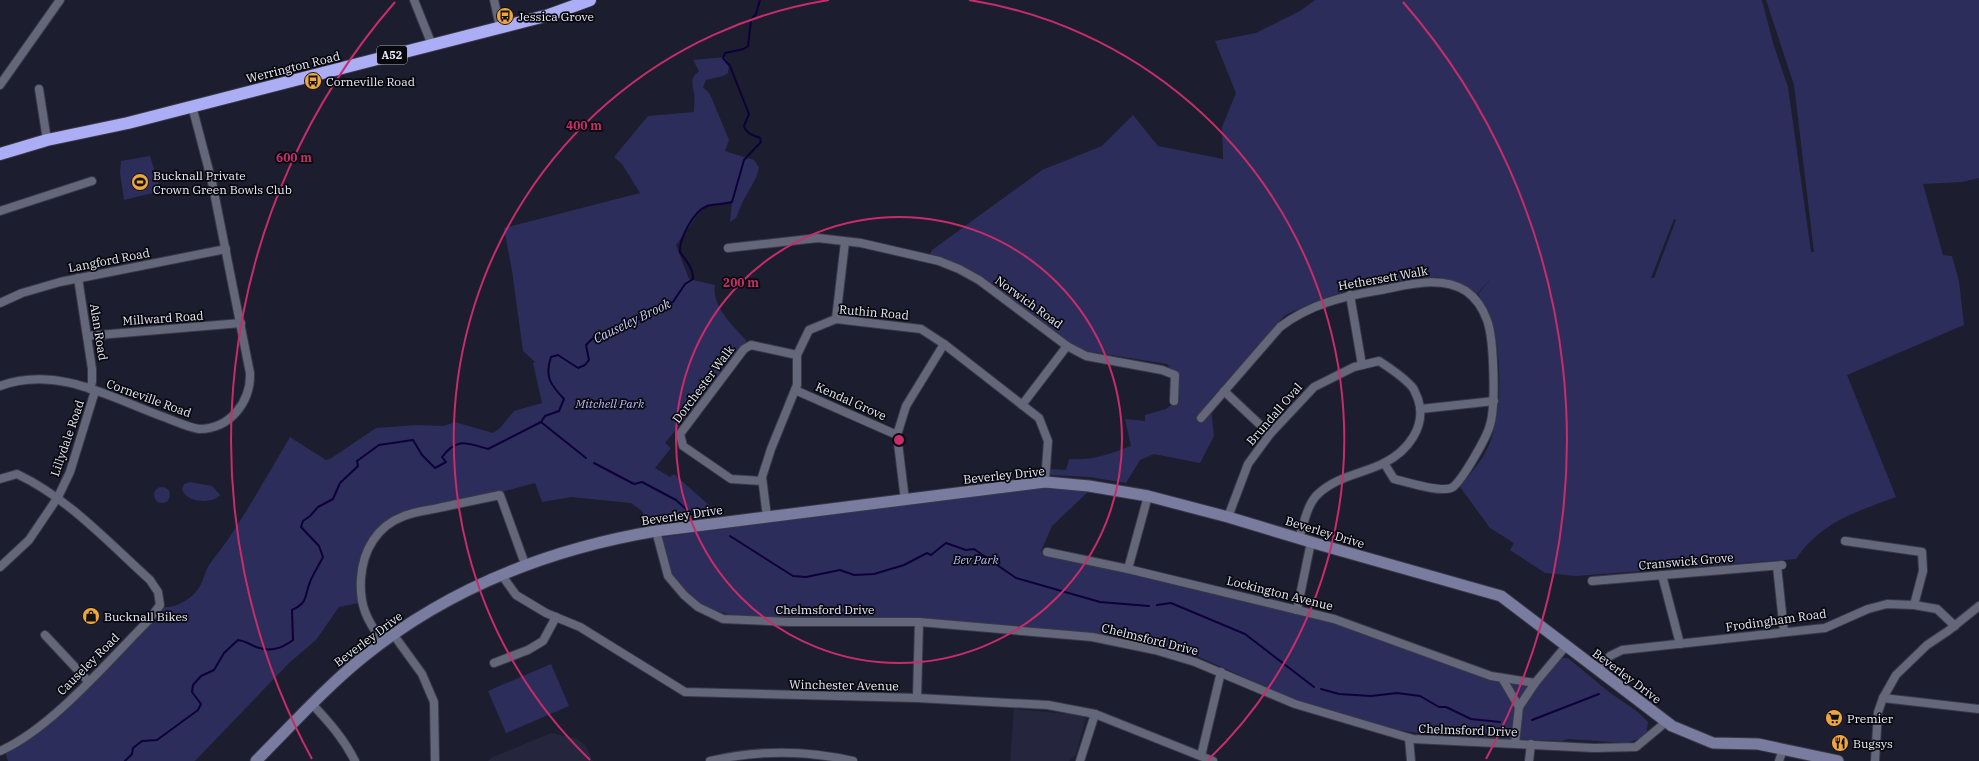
<svg xmlns="http://www.w3.org/2000/svg" width="1979" height="761" viewBox="0 0 1979 761" font-family="'IBM Plex Serif',serif">
<style>
.built{fill:#25263d}
.green{fill:#2d2d5b;fill-rule:evenodd}
.lines{fill:none;stroke-linecap:round;stroke-linejoin:round}
.stream{stroke:#0e013a;stroke-width:2}
.street-casing{stroke:#393947;stroke-width:10}
.secondary-casing{stroke:#393947;stroke-width:13}
.highway-casing{stroke:#393947;stroke-width:14}
.street{stroke:#64667a;stroke-width:8}
.secondary{stroke:#797c9f;stroke-width:11}
.highway{stroke:#abaef5;stroke-width:12}
.ring{fill:none;stroke:#c62d6a;stroke-width:2}
.labels{text-anchor:middle;dominant-baseline:central;stroke-width:3.5;stroke-linejoin:round;paint-order:stroke}
.shield{fill:#08080f;stroke:#a6a6b1;stroke-width:1}
.shield-label{font-size:11px;font-weight:bold;fill:#e9eaf6}
.poi-label{font-size:12px;fill:#e9eaf6;stroke:#08080f;text-anchor:start}
.street-label{font-size:12px;fill:#e9eaf6;stroke:#08080f}
.park-label{font-size:12px;font-style:italic;fill:#b5b9fb;stroke:#08080f}
.water-label{font-size:13px;font-style:italic;fill:#c9cdfa;stroke:#08080f}
.centre{fill:#c62d6a;stroke:#08080f;stroke-width:2}
.ring-label{font-size:12px;text-anchor:middle;font-weight:bold;fill:#c62d6a;stroke:#08080f;stroke-width:3.5;stroke-linejoin:round;paint-order:stroke}
</style>
<rect width="100%" height="100%" fill="#1c1d2e"/>
<g class="built">
<path d="M1014,709L1069,714L1086,718L1076,755L1069,761H1010Z"/>
<path d="M551,733L576,738L585,745L593,761H488L491,758Z"/>
</g>
<g class="green">
<path d="M1315,0H1762L1773,43L1788,87L1811,252H1814L1794,85L1766,0H1979V178L1962,182L1923,184L1943,255L1952,256L1959,281L1964,325L1847,375L1896,497C1856,512 1821,522 1796,559L1576,576L1545,573L1510,550L1514,543L1490,528L1460,487C1469,475 1482,461 1488,447C1503,414 1502,353 1491,318C1489,310 1482,302 1478,294L1493,276L1477,294L1455,281L1436,277L1347,290L1315,302L1285,315L1210,400L1214,436L1200,463L1154,454L1140,460L1126,483L1089,477L1051,475L1049,469L1066,470L1069,459C1092,461 1110,454 1131,446L1125,419L1145,421V415L1166,409L1175,402L1176,375L1167,364L1086,351L1068,342L987,281L929,256L932,250L1042,170L1102,146L1133,115L1158,146L1223,159L1222,127L1236,93L1215,41L1256,33L1300,11ZM1674,219L1676,220L1654,278H1651Z"/>
<path d="M725,57L729,63L728,73L723,76L706,80L703,87L710,94L729,140L725,151L754,160L759,168L756,178L743,201L736,218L730,222L732,202L707,206L699,213L676,245L689,279L715,285C711,306 733,326 746,340V344L665,443L671,448L655,468L670,477L674,474L718,513L691,523L685,519L651,525L648,524L642,511L631,503L571,497L542,502L535,483L502,492L414,509L390,521L363,551L357,572L359,603L339,607L316,640L289,663L195,761H8L5,752L27,739L161,607C174,608 184,603 194,594C204,584 203,575 209,565C216,555 223,547 229,538C251,505 270,471 290,437L326,460L330,459L376,428L417,425L444,426L455,422L493,433L500,428L514,411L542,403L533,363L543,358L535,362L523,351L512,271L504,228L640,193L622,164L614,157L648,116L694,112C694,106 695,99 694,93C692,82 690,79 699,71L693,60Z"/>
<path d="M150,156L161,191L124,200L120,172L121,161Z"/>
<path d="M190,482L212,486L220,495C212,505 185,502 182,489L184,484Z"/>
<path d="M1045,486L1088,492L1052,526L1041,551L1044,556L1097,565L1311,615L1499,682L1537,687L1559,658H1568L1609,692L1638,712L1648,722L1646,736L1627,743L1568,739L1561,741L1515,739L1501,740L1437,736L1399,730L1356,719L1283,695L1197,656L1178,654L1136,641L1097,633L887,617H740L706,608L684,590L671,572L662,537Z"/>
<circle cx="162" cy="495" r="8"/>
<path d="M551,664L569,706L506,733L488,691Z"/>
</g>
<g class="lines">
<g class="stream">
<path d="M541,422L586,458"/>
<path d="M594,463L634,484L642,482L676,500L698,520"/>
<path d="M730,536L793,576L806,577L840,570L854,575L874,574L904,565L927,553L931,555L946,543L966,550L974,549L1016,578L1100,602L1149,606"/>
<path d="M1157,605L1171,603L1245,634L1314,687"/>
<path d="M1321,689L1339,694L1371,696L1397,693L1420,696L1439,707H1446L1471,719L1500,722"/>
<path d="M1532,720L1599,694"/>
<path d="M125,761L132,754L133,748L142,741L157,740L198,710L201,704L192,692L193,685L201,676L214,670L224,653L238,640C246,641 249,644 256,647C270,652 281,649 293,640L292,610C309,602 304,596 310,582C313,574 319,565 323,557L319,546L301,527L303,521L310,516L318,507L333,499L340,483L358,466L357,461L379,445L413,440L422,455L435,468L446,462L442,457C457,437 467,443 488,449L541,422L545,416L559,411L564,399C551,385 544,377 551,357L558,355L578,368L585,365L589,360L586,345L594,337L639,319L653,309L673,302L685,284L693,279C694,269 685,259 680,252C679,238 694,211 707,206C713,204 725,204 732,202L744,160L761,142L760,138C753,135 746,134 744,126L749,114L730,66L723,58L725,53L744,49L748,46L751,20L756,14L760,0"/>
</g>
<g class="street-casing">
<g id="street">
<path d="M414,0L432,45"/>
<path d="M494,0L500,27"/>
<path d="M0,85L60,0"/>
<path d="M39,89L47,140"/>
<path d="M0,211L92,181"/>
<path d="M728,248L818,238L861,243L939,261L959,269L979,280L1067,346L1086,356L1162,370L1175,375L1174,401"/>
<path d="M78,278L92,369V382L90,389"/>
<path d="M1350,295L1362,365"/>
<path d="M0,303L22,293L60,282L226,249"/>
<path d="M836,319L845,242"/>
<path d="M87,336L241,323"/>
<path d="M0,386C55,365 110,397 161,416C173,420 186,427 199,429C230,429 251,402 250,373L212,182L192,106"/>
<path d="M795,390L897,435"/>
<path d="M1224,391L1270,434"/>
<path d="M1022,405L1067,346"/>
<path d="M1421,409L1494,401"/>
<path d="M1201,418L1280,327C1310,304 1344,296 1381,290C1408,285 1440,275 1466,291C1476,298 1483,309 1487,320C1494,339 1496,405 1490,425C1487,437 1463,479 1453,487C1443,494 1407,482 1394,479L1384,463"/>
<path d="M0,479L17,474C68,498 108,542 150,580L158,592L160,605L148,621C108,661 51,729 0,751"/>
<path d="M762,481L731,479L683,446L680,434L744,349L751,345L797,355"/>
<path d="M905,500L897,435L906,406L944,344"/>
<path d="M767,517L762,477L771,449L797,385V355L809,330L836,319L921,329L944,344L1039,418L1048,441L1045,482"/>
<path d="M1228,517L1248,464L1270,434L1314,387L1354,367L1379,361C1391,369 1404,377 1413,388C1415,391 1416,395 1418,399C1427,426 1408,451 1384,463C1362,474 1337,476 1318,494C1307,504 1304,524 1299,538"/>
<path d="M656,531L668,576L684,595L698,607L723,619L789,622H919L1092,637L1155,650L1195,662L1295,704L1413,739L1594,748L1636,747L1666,722"/>
<path d="M1845,541L1922,552L1923,571L1914,605"/>
<path d="M1047,552L1128,569L1334,619L1491,676L1535,683"/>
<path d="M1777,566L1784,632"/>
<path d="M0,567L29,540L58,497L70,472L95,391"/>
<path d="M1128,569L1148,496"/>
<path d="M501,574L516,595L546,613L580,627L685,692L917,698L1048,705L1095,714L1213,761"/>
<path d="M1662,575L1680,644"/>
<path d="M1592,581L1782,565"/>
<path d="M1297,610L1311,542"/>
<path d="M393,634L422,674L434,702L435,761"/>
<path d="M45,635L88,681"/>
<path d="M383,642C367,621 359,605 361,578C363,550 377,526 404,516C416,511 431,510 443,507C462,503 481,499 500,495L525,564"/>
<path d="M494,663L528,650L543,641L556,617"/>
<path d="M1598,670L1610,656L1622,650L1825,628L1868,609L1887,604L1914,605L1937,609L1955,626"/>
<path d="M1502,678L1519,707"/>
<path d="M917,698L919,622"/>
<path d="M1883,698L1979,709"/>
<path d="M312,704C329,722 344,739 355,761"/>
<path d="M1409,738L1411,761"/>
<path d="M1515,743L1519,707L1535,683L1566,646"/>
<path d="M1201,756L1221,672"/>
<path d="M710,761C757,750 806,750 853,761"/>
<path d="M1080,761L1095,714"/>
<path d="M1529,761L1531,744"/>
<path d="M1779,761L1783,749"/>
<path d="M1875,761L1878,712L1883,698L1896,675L1927,645L1948,631L1979,606"/>
</g>
</g>
<g class="secondary-casing">
<path id="secondary" d="M256,761C291,726 324,689 362,658C447,589 549,549 656,531L1045,482L1089,486L1148,496L1228,517L1321,545L1501,596L1672,726L1713,743L1758,744L1838,761"/>
</g>
<g class="highway-casing">
<path id="highway" d="M0,154L47,140L128,123L385,57L549,15L590,0"/>
</g>
<use href="#street" class="street"/>
<use href="#secondary" class="secondary"/>
<use href="#highway" class="highway"/>
</g>
<g class="ring">
<circle cx="899" cy="440" r="223"/>
<path d="M590 760A445 445 0 0 1 829 0M969 0A445 445 0 0 1 1208 760"/>
<path d="M312 759A668 668 0 0 1 395 2M1403 2A668 668 0 0 1 1486 759"/>
</g>
<defs>
<g id="bus-disc" transform="scale(0.9)"><circle r="9.5" fill="#f0a63f" stroke="#08080f"/><path d="M-5-6H5V4H4V6H2V4H-2V6H-4V4H-5ZM-3.5-4V0h7V-4ZM-3.5 1.2v1.5H-2V1.2ZM2 1.2v1.5H3.5V1.2Z" fill="#111"/></g>
<g id="stadium-disc" transform="scale(0.9)"><circle r="9.5" fill="#f0a63f" stroke="#08080f"/><path d="M0-5a6.5 5 0 1 0 0 10a6.5 5 0 1 0 0-10ZM-3.5-1.8h7v3.6h-7Z" fill="#111"/></g>
<g id="shop-disc" transform="scale(0.9)"><circle r="9.5" fill="#f0a63f" stroke="#08080f"/><path d="M-5-2.5h2.3a2.7 3.5 0 0 1 5.4 0H5L5.5 6h-11ZM-1.5-2.5h3a1.5 2.3 0 0 0-3 0Z" fill="#111"/></g>
<g id="supermarket-disc" transform="scale(0.9)"><circle r="9.5" fill="#f0a63f" stroke="#08080f"/><path d="M-6-5.5h2.5l.6 2H6L4.5 2H-2.5L-4.4-4H-6ZM-1.5 3.2a1.3 1.3 0 1 0 .1 0ZM3 3.2a1.3 1.3 0 1 0 .1 0Z" fill="#111"/></g>
<g id="restaurant-disc" transform="scale(0.9)"><circle r="9.5" fill="#f0a63f" stroke="#08080f"/><path d="M-5-6h1v4h1v-4h1v4h1v-4h1v5L-1.5 .5V6h-2V.5L-5-1ZM5-6V6H3V1.5H1.5Q1.5-4 5-6Z" fill="#111"/></g>
</defs>
<g fill-rule="evenodd">
<use href="#bus-disc" x="505" y="16"/>
<use href="#bus-disc" x="313" y="81"/>
<use href="#stadium-disc" x="140" y="182"/>
<use href="#shop-disc" x="91" y="616"/>
<use href="#supermarket-disc" x="1834" y="718"/>
<use href="#restaurant-disc" x="1840" y="743"/>
</g>
<g class="labels">
<rect class="shield" x="377" y="46" width="30" height="18" rx="3"/>
<g class="shield-label">
<text x="392" y="55">A52</text>
</g>
<g class="poi-label">
<text x="518" y="16">Jessica Grove</text>
<text x="326" y="81">Corneville Road</text>
<text x="153" y="175">Bucknall Private<tspan x="153" dy="14">Crown Green Bowls Club</tspan></text>
<text x="104" y="616">Bucknall Bikes</text>
<text x="1847" y="718">Premier</text>
<text x="1853" y="743">Bugsys</text>
</g>
<g class="street-label">
<text transform="translate(293 67) rotate(-14)">Werrington Road</text>
<text transform="translate(109 260) rotate(-11)">Langford Road</text>
<text transform="translate(1383 278) rotate(-10)">Hethersett Walk</text>
<text transform="translate(1029 302) rotate(36)">Norwich Road</text>
<text transform="translate(874 312) rotate(5)">Ruthin Road</text>
<text transform="translate(163 318) rotate(-4)">Millward Road</text>
<text transform="translate(99 332) rotate(81)">Alan Road</text>
<text transform="translate(703 384) rotate(-53)">Dorchester Walk</text>
<text transform="translate(149 398) rotate(20)">Corneville Road</text>
<text transform="translate(851 401) rotate(24)">Kendal Grove</text>
<text transform="translate(1274 414) rotate(-49)">Brundall Oval</text>
<text transform="translate(67 438) rotate(-71)">Lillydale Road</text>
<text transform="translate(1004 475) rotate(-6)">Beverley Drive</text>
<text transform="translate(682 515) rotate(-8)">Beverley Drive</text>
<text transform="translate(1325 532) rotate(17)">Beverley Drive</text>
<text transform="translate(1686 561) rotate(-5)">Cranswick Grove</text>
<text transform="translate(1280 593) rotate(14)">Lockington Avenue</text>
<text x="825" y="609">Chelmsford Drive</text>
<text transform="translate(1776 620) rotate(-8)">Frodingham Road</text>
<text transform="translate(368 639) rotate(-37)">Beverley Drive</text>
<text transform="translate(1150 639) rotate(14)">Chelmsford Drive</text>
<text transform="translate(88 664) rotate(-45)">Causeley Road</text>
<text transform="translate(1627 676) rotate(37)">Beverley Drive</text>
<text transform="translate(844 685) rotate(1)">Winchester Avenue</text>
<text transform="translate(1468 730) rotate(2)">Chelmsford Drive</text>
</g>
<g class="park-label">
<text x="610" y="403">Mitchell Park</text>
<text x="976" y="559">Bev Park</text>
</g>
<g class="water-label">
<text transform="translate(632 321) rotate(-26)">Causeley Brook</text>
</g>
</g>
<circle cx="899" cy="440" r="6" class="centre"/>
<g class="ring-label">
<text x="584" y="130">400 m</text>
<text x="294" y="162">600 m</text>
<text x="741" y="287">200 m</text>
</g>
</svg>
